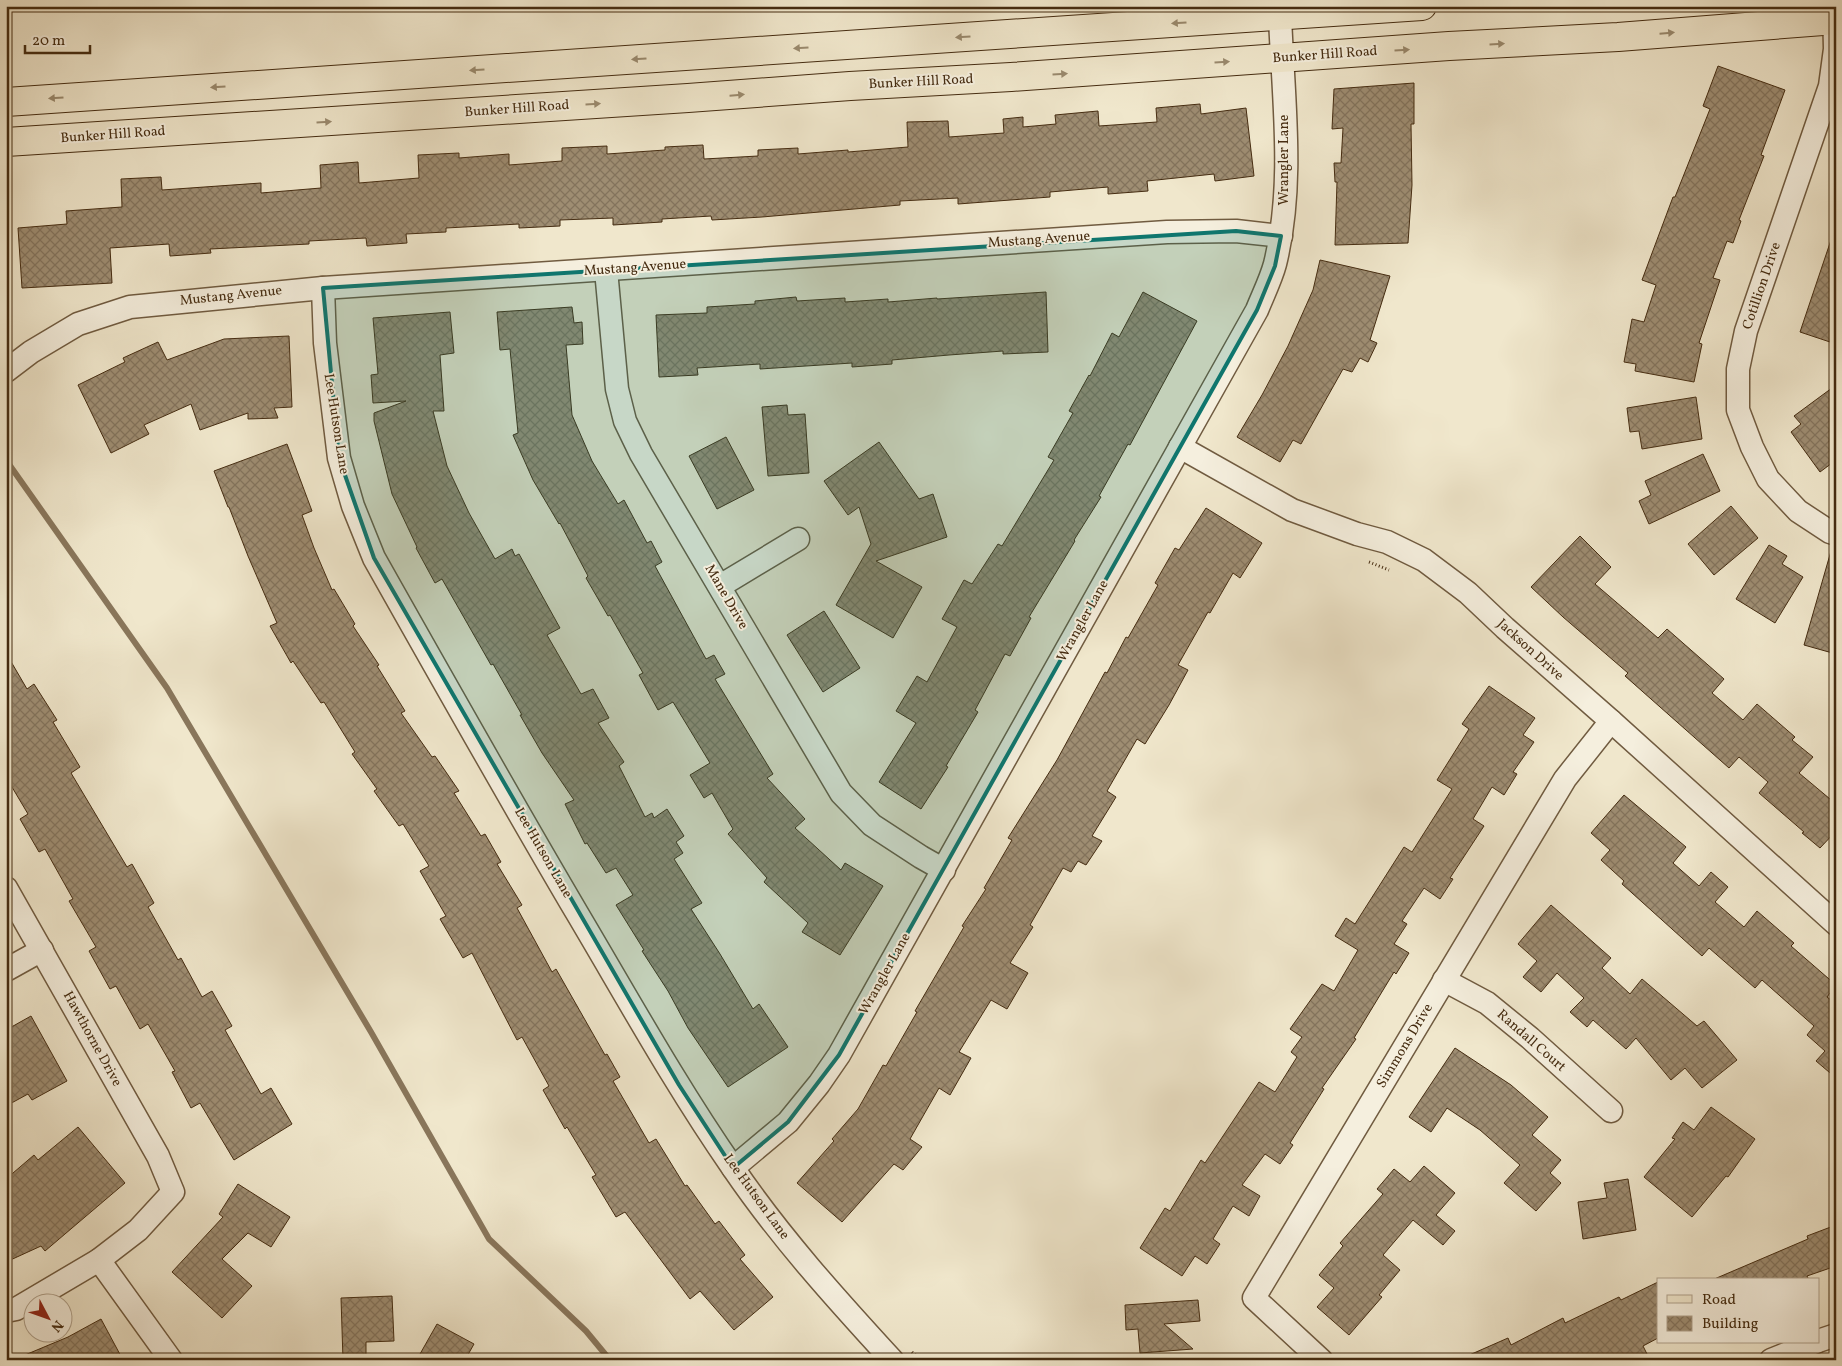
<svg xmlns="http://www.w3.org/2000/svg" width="1842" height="1366" viewBox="0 0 1842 1366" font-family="Vollkorn,serif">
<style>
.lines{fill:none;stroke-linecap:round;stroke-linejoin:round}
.stream{stroke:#89765b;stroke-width:6}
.building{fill:url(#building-cross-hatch);stroke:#452c11}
.minor-casing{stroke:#705b40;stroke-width:25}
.major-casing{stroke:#452c11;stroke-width:30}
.path{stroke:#452c11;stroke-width:3;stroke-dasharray:1 2.5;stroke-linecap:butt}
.minor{stroke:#f5efde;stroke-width:22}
.major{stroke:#f0e7cc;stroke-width:28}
.oneway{fill:#9a8a6e}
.marked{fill:#0f766e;fill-opacity:0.2;stroke:#0f766e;stroke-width:4;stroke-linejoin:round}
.labels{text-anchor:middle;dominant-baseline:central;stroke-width:4;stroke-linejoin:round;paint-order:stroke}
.street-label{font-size:14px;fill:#452c11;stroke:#f5efde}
</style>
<defs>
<pattern id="building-cross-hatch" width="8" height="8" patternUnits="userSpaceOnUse" patternTransform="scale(1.25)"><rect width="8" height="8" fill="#9e8d72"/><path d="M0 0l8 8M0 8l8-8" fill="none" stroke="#83735c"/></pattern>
</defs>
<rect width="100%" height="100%" fill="#f0e7cc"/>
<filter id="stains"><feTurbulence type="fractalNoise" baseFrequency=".004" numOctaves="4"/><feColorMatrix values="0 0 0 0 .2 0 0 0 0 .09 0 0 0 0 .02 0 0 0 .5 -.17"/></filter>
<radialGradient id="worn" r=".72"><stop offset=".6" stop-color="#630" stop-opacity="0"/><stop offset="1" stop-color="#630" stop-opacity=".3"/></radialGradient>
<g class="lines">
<path class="stream" d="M6,460L167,688L371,1032L489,1239L586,1331L610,1360"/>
</g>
<g class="building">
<path d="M1718,66L1785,90L1761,155L1764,156L1739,220L1741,221L1733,243L1727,241L1713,278L1720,280L1699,343L1702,344L1694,382L1635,371L1636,364L1624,362L1632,319L1644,322L1656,285L1642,280L1673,197H1675L1710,109L1703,106Z"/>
<path d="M1414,83V124H1411L1412,185L1408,243L1335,245L1337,182H1335L1334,163H1341L1343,128L1332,129L1334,89Z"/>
<path d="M1200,104L1201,114L1246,108L1254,176L1215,181L1214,174L1147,181L1148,191L1108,194V187L1050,192V197L958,204V198L900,201V205L762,217L712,220L711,216L662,219V222L613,225V218L560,220V226L519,228V224L446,228V232L406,234L407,243L367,246L366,238L309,241V244L210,249L211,253L170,256L169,244L110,248L112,283L22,288L18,228L67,224L66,211L122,207L121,179L161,177L162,190L261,183V193L321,188L320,165L358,162L359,183L419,178L418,155L459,153V158L509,154V165L562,161V148L607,146V154L665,150V147L703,145L704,159L758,156V150L798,148V154L848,150V152L908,147L907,122L948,121L949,137L1004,133L1003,119L1023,117V127L1056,124L1055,115L1098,111L1099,126L1157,122L1156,108Z"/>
<path d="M1833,234H1836V344L1800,332Z"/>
<path d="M1320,260L1390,276L1370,340L1377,343L1368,362L1360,358L1352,372L1343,369L1301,444L1293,440L1280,462L1237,437L1262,395L1288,346L1313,290Z"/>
<path d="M1046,292L1048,352L1003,354V351L949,355L892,360V364L852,367V363L760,369V364L697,368L698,375L659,377L656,315L707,313V307L755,304V301L796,297L797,301L845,298V302L888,299V302L937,298V299Z"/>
<path d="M1143,292L1197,321L1130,445L1128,444L1099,496L1101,497L1074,540L1075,541L1029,617L1031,618L1010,656L1005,654L975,710L978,712L946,766L948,767L921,809L879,782L916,723L896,711L917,676L927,682L957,627L942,619L964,580L972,584L998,544L1002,546L1054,460L1048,457L1073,413L1069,411L1089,375L1090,376L1112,333L1119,337Z"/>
<path d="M572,307L574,323L582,322L583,344L566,345L572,415L592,461L618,504L624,500L647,543L651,541L662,562L655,566L706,659L714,655L725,674L715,679L773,774L767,778L805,819L795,828L841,870L845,863L883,886L840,955L802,932L808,923L764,882L767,878L728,834L733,829L712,793L704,798L690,775L710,763L673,702L658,710L639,675L643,673L610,615L608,616L586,578L588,576L560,523L559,524L533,480L513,435L518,433L510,349L500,350L497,312Z"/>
<path d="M450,312L454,353L440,355L444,411H433L447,466L469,513L495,559L512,549L515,556L519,554L560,628L547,635L581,694L593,689L609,718L598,723L624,762L619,766L645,817L652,813L654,818L667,809L684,836L676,842L683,853L674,859L702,903L691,909L720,954L753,1009L759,1004L788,1047L728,1087L688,1028L668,991L642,951L644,950L616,905L633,895L616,868L606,873L587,843L585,844L565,804L574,800L542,753L520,715H522L493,664L491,665L442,579L435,583L416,548L417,547L392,494L374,421V413L406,401L373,403L371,375L378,374L373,318Z"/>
<path d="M289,336L292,407L274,408L278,418L248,419V413L200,430L191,404L144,425L149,434L111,453L78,385L125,362L123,358L158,342L167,360L224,339Z"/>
<path d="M1836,385V460L1820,472L1791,432L1801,424L1794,416Z"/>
<path d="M1696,397L1702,439L1642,449L1639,431L1630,432L1627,408Z"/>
<path d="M787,405L788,415L805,414L809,473L768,476L762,407Z"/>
<path d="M726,437L754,490L717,509L689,456Z"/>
<path d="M879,442L919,499L933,494L947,537L876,561L922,587L893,638L836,605L871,544L859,507L848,515L824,481Z"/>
<path d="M287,444L312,511L302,515L314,548L332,590L334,589L355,624L353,626L379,665L377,666L405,711L401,713L432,757L435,756L459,791L454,793L481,836L485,834L501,862L497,864L522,905L517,908L552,972L556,969L605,1055L607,1054L620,1077L613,1081L649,1143L656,1139L685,1186L687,1185L715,1224L719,1221L745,1255L740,1259L773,1297L734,1330L700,1291L690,1299L625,1212L616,1217L592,1177L596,1175L567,1127L565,1129L543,1090L549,1086L522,1037L517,1040L472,953L463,958L440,919L446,916L420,871L429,866L403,824L399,826L374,791L377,789L352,754L355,752L324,702L321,703L293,661L291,663L270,626L277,623L248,556L229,507H228L214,471Z"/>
<path d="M1703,454L1720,491L1649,524L1639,501L1651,495L1645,481Z"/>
<path d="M1731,506L1758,538L1714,575L1688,544Z"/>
<path d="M1206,508L1262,543L1240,578L1233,573L1210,613L1208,612L1178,665L1188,670L1169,705L1145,744L1137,739L1107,791L1116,797L1092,836L1102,841L1086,865L1078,861L1071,872L1063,868L1030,925L1033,927L1010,963L1028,973L1007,1009L991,1000L959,1052L971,1058L950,1095L939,1088L910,1139L922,1147L903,1170L894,1164L842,1222L797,1183L834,1141L832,1139L858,1109L883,1065L886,1066L917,1012L915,1011L964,927L962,926L986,889L984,888L1012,840L1008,838L1057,760L1105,672L1107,673L1126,637L1128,638L1158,585L1155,583L1175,548L1179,550Z"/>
<path d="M1580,536L1611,567L1595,584L1658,638L1667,629L1724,679L1712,693L1743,720L1757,704L1795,737L1792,740L1813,757L1799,773L1836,804V831L1820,848L1802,833L1804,832L1759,793L1768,782L1739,757L1729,768L1625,676L1628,673L1563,617L1531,587Z"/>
<path d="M1769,545L1787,556L1782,564L1803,577L1775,623L1736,599Z"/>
<path d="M1831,551L1836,552V654L1804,645Z"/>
<path d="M824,611L860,668L823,692L787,635Z"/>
<path d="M6,653L27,689L34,684L57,720L53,722L80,767L71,773L127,867L132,864L154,903L148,907L178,960L181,958L202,997L212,991L232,1026L225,1030L261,1094L271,1088L292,1124L234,1160L200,1103L191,1108L172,1072L175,1071L148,1024L140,1029L116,986L110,989L89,951L96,947L69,901L73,899L45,849L39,852L20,819L28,814L6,777Z"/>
<path d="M1489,686L1535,718L1523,735L1534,742L1513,772L1517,774L1504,795L1492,787L1473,819L1484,826L1450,878L1453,879L1440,899L1424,888L1402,921L1407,924L1394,944L1409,953L1396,974L1394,972L1354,1038L1356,1039L1322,1088L1324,1089L1290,1143L1293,1145L1280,1164L1265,1154L1242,1185L1260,1196L1249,1216L1233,1206L1213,1239L1220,1244L1207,1264L1195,1256L1182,1276L1140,1248L1165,1208L1170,1211L1201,1160L1205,1163L1259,1082L1275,1092L1297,1057L1291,1052L1302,1037L1290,1029L1322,984L1334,991L1358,950L1335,936L1346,918L1355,924L1404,847L1412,852L1452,789L1437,780L1469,729L1462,724Z"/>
<path d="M1624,795L1686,847L1673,863L1699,886L1711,872L1728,887L1715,902L1744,927L1757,911L1794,943L1791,946L1836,985L1827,997L1836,1004V1078L1816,1061L1825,1051L1807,1035L1814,1026L1762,980L1755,988L1709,948L1702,956L1622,884L1624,881L1601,860L1610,850L1591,833Z"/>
<path d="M1551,905L1611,958L1602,968L1630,994L1642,979L1697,1026L1704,1021L1737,1060L1702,1088L1685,1068L1671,1080L1636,1038L1626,1049L1593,1020L1587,1027L1570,1012L1584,998L1557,973L1541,992L1523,977L1537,961L1518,944Z"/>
<path d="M31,1016L67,1081L32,1100L28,1094L6,1106V1030Z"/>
<path d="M1455,1048L1511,1085L1548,1117L1532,1135L1561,1160L1550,1173L1561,1183L1536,1211L1504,1183L1520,1165L1480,1130L1447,1108L1431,1132L1409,1117Z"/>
<path d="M1711,1107L1755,1139L1728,1177L1726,1176L1692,1217L1644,1177L1675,1139L1672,1138L1683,1122L1694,1130Z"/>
<path d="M78,1127L125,1183L45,1251L41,1246L6,1262V1179L34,1155L38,1160Z"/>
<path d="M1424,1166L1455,1193L1436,1215L1455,1231L1443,1245L1413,1220L1383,1255L1400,1270L1379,1295L1382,1297L1349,1335L1317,1307L1334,1288L1319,1275L1343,1246L1340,1243L1383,1194L1377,1189L1394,1169L1410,1182Z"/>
<path d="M1628,1179L1636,1230L1583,1239L1578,1202L1607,1198L1604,1183Z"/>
<path d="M238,1184L290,1217L271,1247L248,1233L222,1259L252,1286L222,1318L172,1272L223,1217L219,1214Z"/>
<path d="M1836,1225V1266L1807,1276L1809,1280H1712L1808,1239L1807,1236Z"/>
<path d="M1658,1282V1338L1643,1346L1650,1360H1458L1508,1338L1511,1345L1563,1318L1565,1323L1619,1297L1621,1300Z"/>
<path d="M392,1296L394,1341L366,1342V1360H343L341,1298Z"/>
<path d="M1198,1300L1200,1321L1164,1324L1193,1349L1140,1353L1138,1329L1126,1330L1125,1305Z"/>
<path d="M101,1319L123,1360H13L68,1337Z"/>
<path d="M437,1324L474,1344L465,1360H430L420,1354Z"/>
</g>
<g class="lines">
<g class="minor-casing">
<g id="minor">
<path d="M1834,6L1835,49L1830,86L1746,331L1738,369V410L1752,447L1768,479L1798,511L1830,532L1836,534"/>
<path d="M606,270L617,389L625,421L641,454L841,793L872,825L921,857L944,870"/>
<path d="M323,288L325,343L339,458L353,506L374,558C441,677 508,796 577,913C628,999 676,1086 733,1168C780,1237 836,1299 892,1360"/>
<path d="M6,371L31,352L78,324L130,307L323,288L1167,232L1236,231L1281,236"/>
<path d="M1180,447L1292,510L1357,534L1387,542L1424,560L1468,593L1505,628L1611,721L1836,924"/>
<path d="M720,586L798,539"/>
<path d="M6,888L158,1156L173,1192L138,1230L99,1260L16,1309L6,1311"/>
<path d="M6,970L42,950"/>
<path d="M1444,980L1487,1003L1530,1038L1611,1111"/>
<path d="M733,1168L788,1122L819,1084L839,1055L1257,310C1263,295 1271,279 1275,264C1295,183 1283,98 1280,16"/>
<path d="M99,1260L171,1360"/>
<path d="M1818,1341L1836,1335"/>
<path d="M1321,1360L1254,1298L1565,779L1611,721"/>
<path d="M1771,1360L1816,1342"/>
</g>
</g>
<g class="major-casing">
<g id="major">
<path d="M6,102L1422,6"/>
<path d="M6,142L688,98L850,86L1011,77L1449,46L1618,37L1836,20"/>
</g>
</g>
<g class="path">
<path d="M1369,562L1389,570"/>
<path d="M912,1352L921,1360"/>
</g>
<use href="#minor" class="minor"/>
<use href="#major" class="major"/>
</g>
<defs><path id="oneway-solid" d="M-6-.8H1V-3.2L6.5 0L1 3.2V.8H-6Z" transform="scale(1.25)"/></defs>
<g class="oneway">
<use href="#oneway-solid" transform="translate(1179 23) rotate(176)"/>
<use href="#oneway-solid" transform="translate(1667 33) rotate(-5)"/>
<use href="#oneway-solid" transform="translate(963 37) rotate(176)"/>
<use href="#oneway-solid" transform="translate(1497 44) rotate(-3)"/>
<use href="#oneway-solid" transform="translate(801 48) rotate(176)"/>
<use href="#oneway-solid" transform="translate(1402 50) rotate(-4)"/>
<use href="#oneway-solid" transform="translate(639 59) rotate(176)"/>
<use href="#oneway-solid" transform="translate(1222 62) rotate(-4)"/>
<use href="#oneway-solid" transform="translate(477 70) rotate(176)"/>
<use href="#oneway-solid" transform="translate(1060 74) rotate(-4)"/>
<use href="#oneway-solid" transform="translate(218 87) rotate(176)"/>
<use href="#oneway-solid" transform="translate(737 95) rotate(-5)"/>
<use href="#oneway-solid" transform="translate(56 98) rotate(176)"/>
<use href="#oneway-solid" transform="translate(593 104) rotate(-3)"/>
<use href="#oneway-solid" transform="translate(324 122) rotate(-4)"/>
</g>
<path class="marked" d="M1236,231L1281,236L1275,266L1257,310L839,1055L788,1122L733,1168L679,1085L374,558L339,458L323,288Z"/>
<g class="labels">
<g class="street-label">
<text transform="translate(1325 55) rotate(-4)">Bunker Hill Road</text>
<text transform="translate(921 82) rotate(-3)">Bunker Hill Road</text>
<text transform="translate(517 109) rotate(-4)">Bunker Hill Road</text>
<text transform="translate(113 135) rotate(-4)">Bunker Hill Road</text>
<text transform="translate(1284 160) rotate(-90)">Wrangler Lane</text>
<text transform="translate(1039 240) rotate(-4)">Mustang Avenue</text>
<text transform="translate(635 268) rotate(-4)">Mustang Avenue</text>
<text transform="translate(1762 286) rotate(-71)">Cotillion Drive</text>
<text transform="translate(231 296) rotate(-6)">Mustang Avenue</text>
<text transform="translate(336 424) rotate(81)">Lee Hutson Lane</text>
<text transform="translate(726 597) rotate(60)">Mane Drive</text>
<text transform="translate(1083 621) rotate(-61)">Wrangler Lane</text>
<text transform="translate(1530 650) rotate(42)">Jackson Drive</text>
<text transform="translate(543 853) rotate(60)">Lee Hutson Lane</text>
<text transform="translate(885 974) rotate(-61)">Wrangler Lane</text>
<text transform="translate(92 1039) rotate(61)">Hawthorne Drive</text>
<text transform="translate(1531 1041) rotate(41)">Randall Court</text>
<text transform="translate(1405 1046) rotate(-59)">Simmons Drive</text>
<text transform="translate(756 1197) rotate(54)">Lee Hutson Lane</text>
</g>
</g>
<rect width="1842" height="1366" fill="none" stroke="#f0e7cc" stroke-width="25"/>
<rect x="8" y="8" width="1827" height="1351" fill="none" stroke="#452c11" stroke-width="2.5"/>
<rect x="12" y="12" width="1817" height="1341" fill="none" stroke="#452c11"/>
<rect x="1657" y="1278" width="162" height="65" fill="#f5efde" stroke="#afa18c"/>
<rect x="1667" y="1295" width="25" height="8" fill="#f0e7cc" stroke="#afa18c"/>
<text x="1702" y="1304" font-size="15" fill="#452c11">Road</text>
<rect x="1667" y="1316" width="25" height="15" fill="url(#building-cross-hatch)" stroke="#afa18c"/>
<text x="1702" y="1328" font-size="15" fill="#452c11">Building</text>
<g transform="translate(48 1318) rotate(131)"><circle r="24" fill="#f5efde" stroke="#afa18c"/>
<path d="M0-4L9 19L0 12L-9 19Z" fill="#8f2418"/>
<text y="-8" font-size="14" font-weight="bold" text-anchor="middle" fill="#452c11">N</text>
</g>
<path d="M25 45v8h65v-8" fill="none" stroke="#452c11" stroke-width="2.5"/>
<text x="32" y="45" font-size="15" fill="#452c11" stroke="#f5efde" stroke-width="4" paint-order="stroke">20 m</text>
<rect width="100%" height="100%" filter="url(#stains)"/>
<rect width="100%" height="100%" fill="url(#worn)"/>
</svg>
